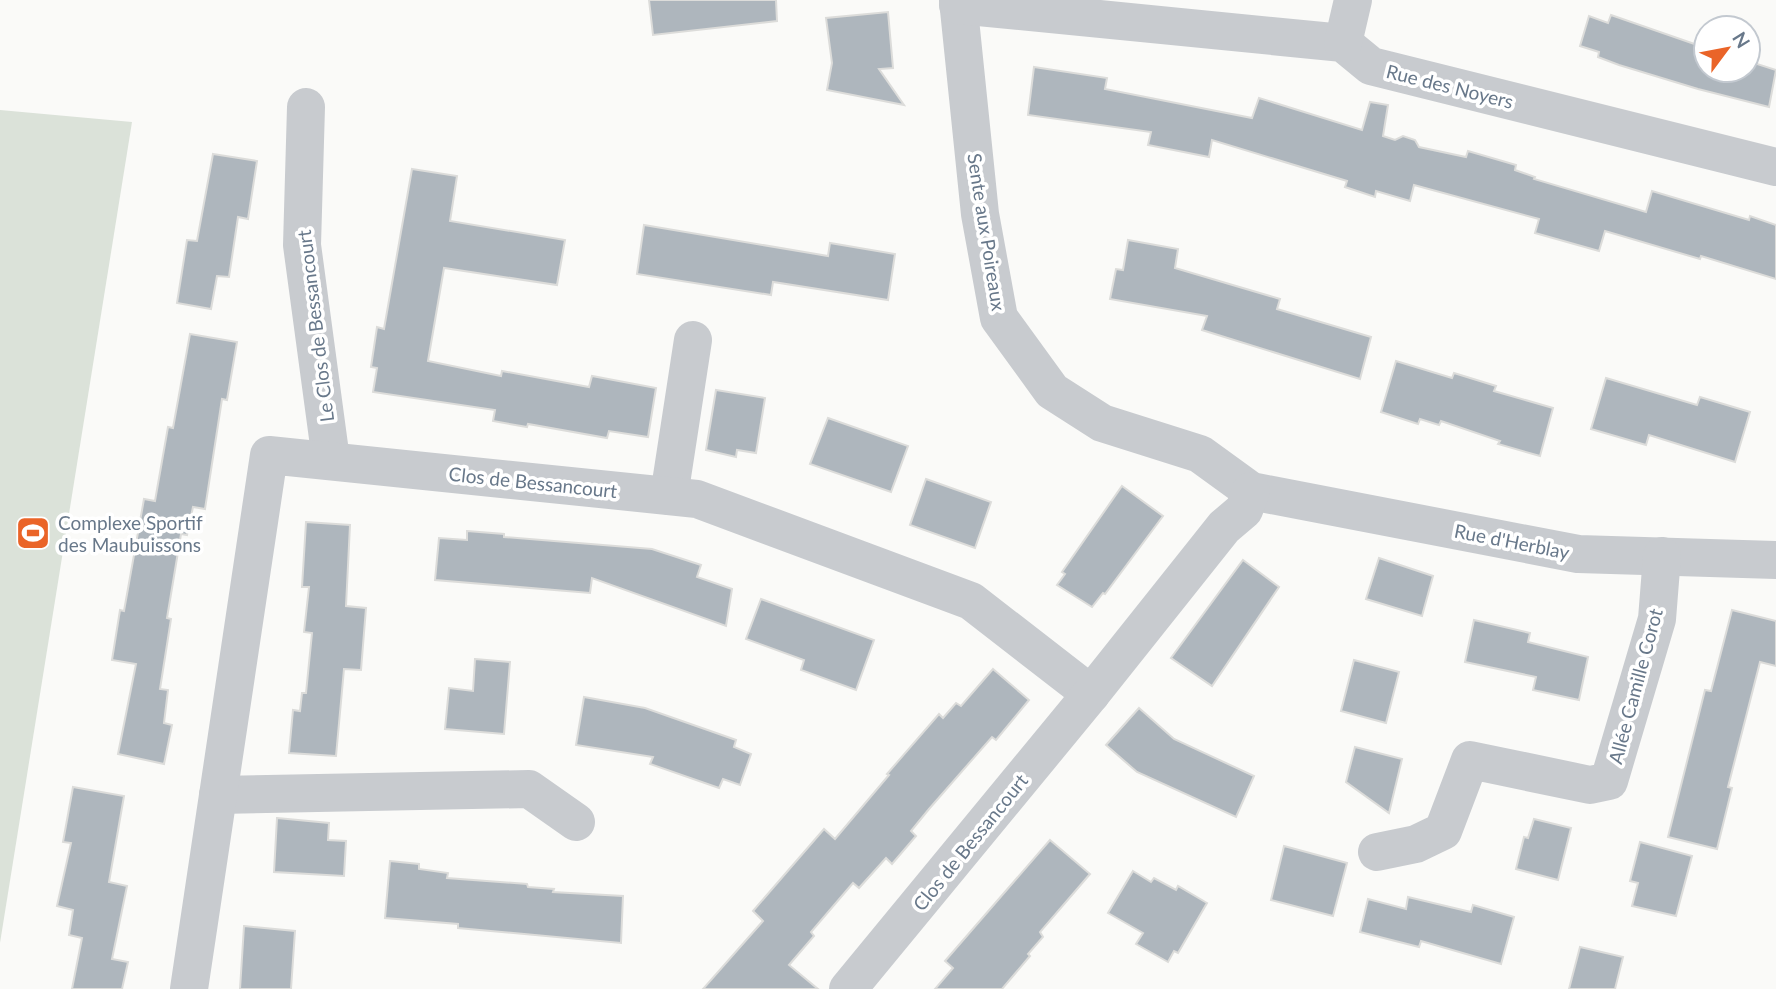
<svg xmlns="http://www.w3.org/2000/svg" width="1776" height="989" viewBox="0 0 1776 989" font-family="Lato,sans-serif">
<style>
.green{fill:#dbe2d9}
.building{fill:#aeb6bd;stroke:#dcdcda;stroke-width:2}
.lines{fill:none;stroke-linecap:round;stroke-linejoin:round}
.minor{stroke:#c8cbcf;stroke-width:38}
.labels{text-anchor:middle;dominant-baseline:central;stroke-width:7;stroke-linejoin:round;paint-order:stroke}
.street-label{font-size:19px;fill:#68788a;stroke:#fff}
.poi-label{font-size:19px;fill:#68788a;stroke:#fff;text-anchor:start}
</style>
<rect width="100%" height="100%" fill="#fafaf8"/>
<path class="green" d="M0,110L132,122L0,943Z"/>
<g class="building">
<path d="M649,0H776L777,21L653,35Z"/>
<path d="M888,12L893,68L879,69L904,105L827,90L832,63L826,18Z"/>
<path d="M1611,15L1706,48V70H1748V61L1776,70L1769,107L1698,89L1619,65L1598,57L1599,52L1580,46L1589,16L1608,23Z"/>
<path d="M1034,67L1107,78L1105,89L1252,118L1259,98L1362,130L1370,102L1388,105L1383,136L1395,140L1403,136L1415,140L1419,147L1466,157L1468,151L1516,165L1515,170L1535,177L1534,179L1646,212L1652,191L1749,220L1750,216L1776,225V279L1701,256L1700,259L1605,231L1599,251L1535,233L1539,219L1414,185L1410,201L1376,191L1375,197L1345,187L1347,181L1212,140L1209,157L1148,145L1151,132L1028,115Z"/>
<path d="M213,154L257,161L248,219L238,217L229,277L217,276L211,309L177,303L187,240L197,241Z"/>
<path d="M412,169L457,176L450,221L565,240L557,285L444,268L428,361L501,376L502,371L589,387L592,376L656,388L648,437L609,431L607,438L528,424L527,427L493,421L495,410L373,392L377,368L371,367L377,327L384,329Z"/>
<path d="M644,225L828,256L830,243L895,254L888,300L773,282L771,295L637,274Z"/>
<path d="M1128,240L1178,249L1175,268L1280,299L1277,309L1371,337L1360,379L1202,330L1207,316L1110,299L1116,269L1123,270Z"/>
<path d="M190,334L237,342L227,400L222,399L205,509L193,507L187,535L181,534L167,618L171,619L160,689L168,690L164,723L172,725L164,764L118,754L136,664L112,660L120,610L124,611L144,499L155,501L168,427L173,428Z"/>
<path d="M1396,361L1452,378L1454,373L1496,386L1494,391L1553,408L1540,456L1498,444L1500,441L1441,421L1439,425L1420,419L1418,424L1381,412Z"/>
<path d="M1606,378L1697,405L1700,397L1750,412L1735,462L1649,435L1646,445L1591,429Z"/>
<path d="M716,390L765,398L756,453L737,450L736,457L706,450Z"/>
<path d="M828,418L908,446L891,492L810,464Z"/>
<path d="M926,479L991,502L975,548L910,525Z"/>
<path d="M1122,486L1163,516L1105,594L1103,593L1092,607L1057,585L1065,574L1062,572Z"/>
<path d="M306,522L350,525L346,606L366,608L361,670L344,669L336,756L289,753L293,710L300,711L302,693H306L312,633L304,632L309,587H302Z"/>
<path d="M467,531L504,534V537L652,549L701,565L697,577L732,589L726,626L592,578L590,593L435,580L439,538L467,540Z"/>
<path d="M1379,558L1433,576L1422,616L1366,599Z"/>
<path d="M1243,560L1279,587L1212,686L1171,658Z"/>
<path d="M761,599L874,640L856,690L801,670L804,660L746,639Z"/>
<path d="M1732,610L1776,621V666L1760,662L1728,787L1732,788L1717,849L1668,837L1705,690L1711,691Z"/>
<path d="M1474,620L1530,633L1528,642L1588,657L1579,700L1533,690L1536,677L1465,662Z"/>
<path d="M475,659L510,662L504,734L445,729L449,688L473,691Z"/>
<path d="M1354,660L1399,672L1386,723L1341,711Z"/>
<path d="M993,669L1029,700L996,740L992,737L929,809L911,831L916,836L892,864L886,858L859,888L853,883L811,932L814,936L789,965L818,989H703L763,921L753,911L824,829L835,839L889,775L887,774L939,714L943,718L956,703L961,706Z"/>
<path d="M584,697L645,708L736,740L734,747L751,754L740,785L723,779L719,788L650,764L653,757L576,745Z"/>
<path d="M1139,708L1174,739L1254,776L1236,817L1137,772L1106,745Z"/>
<path d="M1355,747L1402,759L1389,813L1346,782Z"/>
<path d="M73,787L124,796L109,882L127,886L112,959L128,962L122,989H72L82,938L69,935L73,910L57,906L71,843L63,842Z"/>
<path d="M277,818L329,823L328,840L346,841L344,876L274,872Z"/>
<path d="M1534,819L1571,828L1558,880L1516,869L1524,837L1528,838Z"/>
<path d="M1050,840L1090,874L1040,932L1043,937L1028,954L1030,956L1002,989H935L953,968L945,961Z"/>
<path d="M1640,842L1692,856L1676,916L1632,906L1638,883L1630,881Z"/>
<path d="M1284,846L1347,863L1333,916L1271,900Z"/>
<path d="M390,861L419,864V869L448,873L447,878L527,884L528,887L554,889L553,892L623,896L621,943L458,928V924L385,918Z"/>
<path d="M1133,871L1151,882L1154,878L1176,890L1178,886L1207,903L1178,953L1174,951L1168,962L1136,944L1143,933L1108,913Z"/>
<path d="M1408,897L1471,912L1473,905L1514,917L1501,964L1421,941L1419,947L1360,932L1368,899L1406,909Z"/>
<path d="M244,926L295,931L291,989H240Z"/>
<path d="M1580,947L1623,957L1615,989H1569Z"/>
</g>
<g class="lines">
<g class="minor">
<path d="M958,0L980,214L999,318L1052,391L1102,423L1200,454L1251,491L1578,554L1776,560"/>
<path d="M958,5L1343,43L1371,66L1776,167"/>
<path d="M1343,43L1353,0"/>
<path d="M306,107L302,245L331,460"/>
<path d="M669,496L693,340"/>
<path d="M218,795L529,789L576,822"/>
<path d="M1377,852L1416,844L1443,831L1470,760L1590,785L1609,781L1657,619L1662,556"/>
<path d="M189,989L269,455L697,499L971,601L1091,694"/>
<path d="M848,989L1091,694L1224,527L1244,510L1251,491"/>
</g>
</g>
<defs>
<g id="stadium-square" transform="scale(1.75)"><rect x="-9" y="-9" width="18" height="18" rx="4" fill="#ea6428" stroke="#fff"/><path d="M0-5a6.5 5 0 1 0 0 10a6.5 5 0 1 0 0-10ZM-3.5-1.8h7v3.6h-7Z" fill="#fff"/></g>
</defs>
<g fill-rule="evenodd">
<use href="#stadium-square" x="33" y="533"/>
</g>
<g class="labels">
<g class="street-label">
<text transform="translate(1450 86) rotate(14)">Rue des Noyers</text>
<text transform="translate(987 232) rotate(81)">Sente aux Poireaux</text>
<text transform="translate(315 326) rotate(-97)">Le Clos de Bessancourt</text>
<text transform="translate(533 482) rotate(6)">Clos de Bessancourt</text>
<text transform="translate(1512 541) rotate(11)">Rue d'Herblay</text>
<text transform="translate(1635 686) rotate(-75)">Allée Camille Corot</text>
<text transform="translate(970 842) rotate(-51)">Clos de Bessancourt</text>
</g>
<g class="poi-label">
<text x="58" y="522">Complexe Sportif<tspan x="58" dy="22">des Maubuissons</tspan></text>
</g>
</g>
<g transform="translate(1727 49) rotate(58)"><circle r="33" fill="#ffffff" stroke="#c3c9d0" stroke-width="2"/>
<path d="M0-5L12 26L0 18L-12 26Z" fill="#ea6428"/>
<text y="-10" font-size="19" font-weight="bold" text-anchor="middle" fill="#68788a">N</text>
</g>
</svg>
